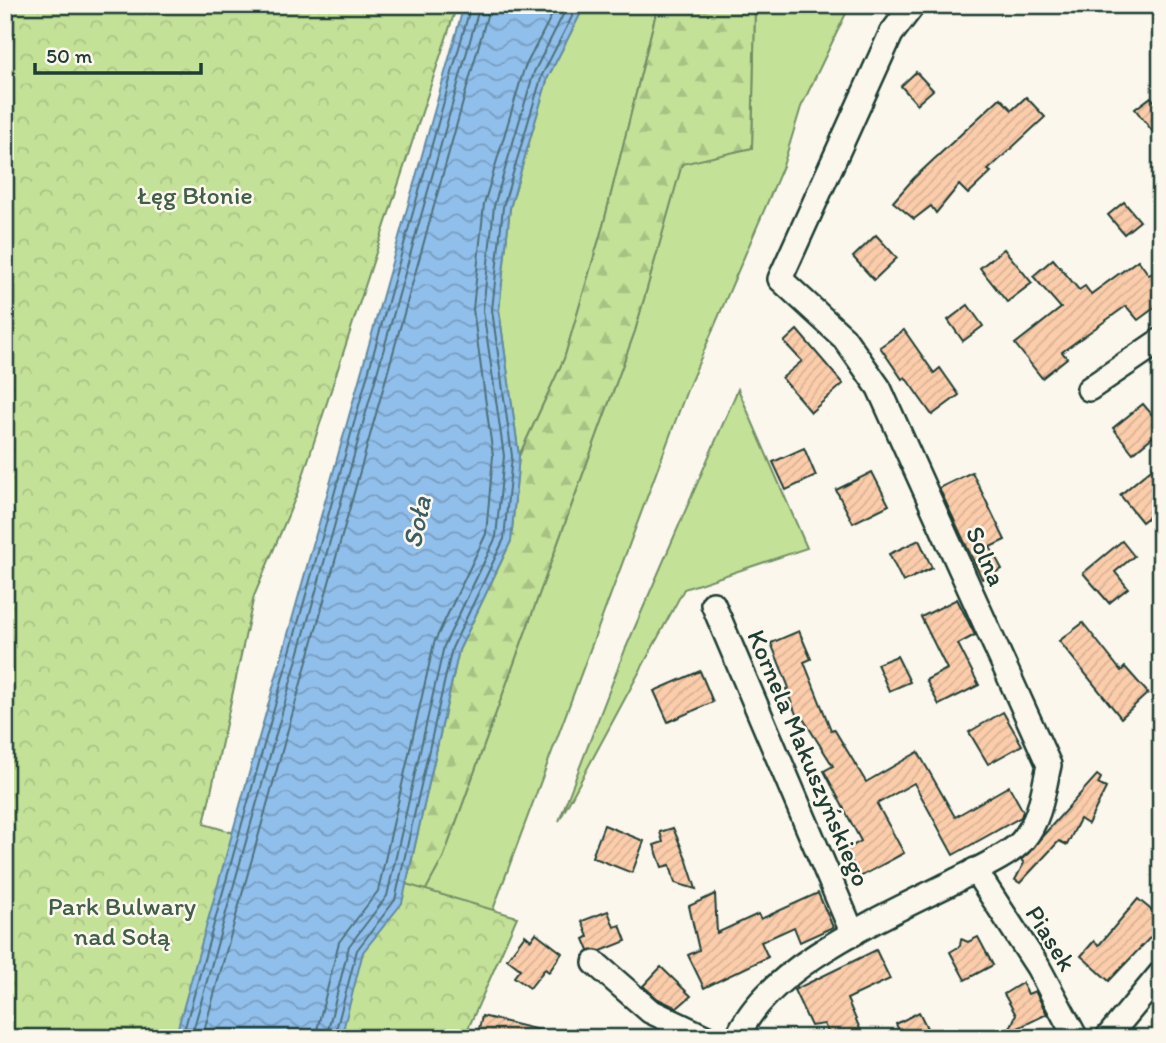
<svg xmlns="http://www.w3.org/2000/svg" width="1166" height="1043" viewBox="0 0 1166 1043" font-family="Itim,sans-serif">
<style>
.grass{fill:#c4e198;stroke:#728f66;stroke-width:2}
.forest{fill:url(#forest-firs);stroke:#728f66;stroke-width:2}
.park{fill:url(#park-crowns);stroke:#728f66;stroke-width:2}
.water{fill:url(#water-waves);stroke:#638ba2;stroke-width:2}
.lines{fill:none;stroke-linecap:round;stroke-linejoin:round}
.shore{stroke:#4d717d;stroke-width:2}
.building{fill:url(#building-hatch);stroke:#1f3d34;stroke-width:2}
.street-casing{stroke:#1f3d34;stroke-width:28}
.street{stroke:#fbf7ec;stroke-width:23}
.labels{text-anchor:middle;dominant-baseline:central;stroke-width:5;stroke-linejoin:round;paint-order:stroke}
.park-label{font-size:26px;fill:#405e48;stroke:#fbf7ec}
.street-label{font-size:26px;fill:#1f3d34;stroke:#fbf7ec}
.water-label{font-size:28px;font-style:italic;fill:#3c5e62;stroke:#fbf7ec}
</style>
<defs>
<pattern id="forest-firs" width="22" height="20" patternUnits="userSpaceOnUse" patternTransform="scale(1.75)"><rect width="22" height="20" fill="#c4e198"/><path d="M5 1l3.5 6h-7zM16 11l3.5 6h-7z" fill="#a8c284"/></pattern>
<pattern id="park-crowns" width="20" height="18" patternUnits="userSpaceOnUse" patternTransform="scale(1.75)"><rect width="20" height="18" fill="#c4e198"/><path d="M2 6a3 3 0 1 1 6 0M12 15a3 3 0 1 1 6 0" fill="none" stroke="#a8c284"/></pattern>
<pattern id="water-waves" width="16" height="10" patternUnits="userSpaceOnUse" patternTransform="scale(1.75)"><rect width="16" height="10" fill="#91bfeb"/><path d="M0 5q4-4 8 0t8 0" fill="none" stroke="#769cbf"/></pattern>
<pattern id="building-hatch" width="6" height="6" patternUnits="userSpaceOnUse" patternTransform="scale(1.75)"><rect width="6" height="6" fill="#fccdab"/><path d="M-1 1l2-2M0 6l6-6M5 7l2-2" fill="none" stroke="#d8b194"/></pattern>
</defs>
<rect width="100%" height="100%" fill="#fbf7ec"/>
<filter id="ink" filterUnits="userSpaceOnUse"><feTurbulence type="fractalNoise" baseFrequency=".0143" numOctaves="2"/><feDisplacementMap in="SourceGraphic" scale="14" xChannelSelector="R" yChannelSelector="G"/><feConvolveMatrix kernelMatrix="1 2 1 2 8 2 1 2 1" color-interpolation-filters="sRGB"/></filter>
<g filter="url(#ink)">
<g class="grass">
<path d="M585,5H658L603,226L564,359L519,456L499,310L510,208L548,77Z"/>
<path d="M755,5H850L801,107L783,166L687,390L445,1038H341L443,858L635,331L682,163L752,148Z"/>
<path d="M738,389L807,548L684,589L559,821L625,650Z"/>
</g>
<path class="forest" d="M658,5H755L752,148L682,164L635,331L443,858L415,910L402,903L459,650L511,541L519,456L564,359L603,226Z"/>
<path class="park" d="M5,5H457L297,494L254,596L204,824L517,917L464,1038H5Z"/>
<path class="water" d="M464,5H585L548,77L510,208L499,310L519,456L511,541L459,650L402,903L363,952L341,1038H175Z"/>
<g class="lines">
<g class="shore">
<path d="M182,1038L471,5"/>
<path d="M191,1038L480,5"/>
<path d="M202,1038L490,5"/>
<path d="M315,1038L339,942L378,891L434,643L486,534L493,456L473,309L484,204L524,69L557,5"/>
<path d="M326,1038L349,946L387,896L444,646L496,537L504,456L483,310L494,206L534,72L568,5"/>
<path d="M334,1038L357,950L395,900L452,648L504,539L512,456L492,310L503,207L542,75L578,5"/>
</g>
</g>
<g class="building">
<path d="M916,72L933,90L917,104L901,86Z"/>
<path d="M1026,97L1045,117L988,170L991,172L968,194L959,185L936,213L931,206L914,219L893,202L914,178L1000,98L1012,110Z"/>
<path d="M1151,97L1161,111V142L1135,109Z"/>
<path d="M1124,202L1140,221L1124,234L1108,215Z"/>
<path d="M876,235L897,258L874,280L853,257Z"/>
<path d="M1004,249L1032,283L1007,302L980,268Z"/>
<path d="M1053,259L1079,290L1085,286L1091,294L1138,260L1149,275L1161,267V303L1138,320L1126,306L1062,352L1067,358L1042,378L1015,344L1061,308L1033,276Z"/>
<path d="M968,305L983,326L963,341L948,320Z"/>
<path d="M797,330L843,384L811,412L782,378L802,361L784,342Z"/>
<path d="M904,330L934,373L940,368L959,395L932,415L905,377L902,379L880,347Z"/>
<path d="M1143,404L1161,425V430L1133,453L1113,428Z"/>
<path d="M804,448L816,476L786,490L773,462Z"/>
<path d="M1161,461V507L1142,522L1120,495Z"/>
<path d="M872,472L889,505L853,523L836,490Z"/>
<path d="M972,472L1005,540L990,547L1002,569L982,579L939,488Z"/>
<path d="M919,540L932,568L903,582L889,554Z"/>
<path d="M1122,541L1134,556L1115,572L1128,588L1109,603L1083,573Z"/>
<path d="M957,599L975,635L958,644L979,685L939,705L926,680L947,669L921,617Z"/>
<path d="M1083,623L1121,671L1125,667L1148,693L1121,718L1059,641Z"/>
<path d="M799,631L811,659L804,662L831,730L834,729L866,782L918,752L955,817L1009,786L1023,811L1021,817L953,855L914,783L877,804L904,853L860,877L845,850L861,841L824,771L833,766L802,717L798,719L786,689L789,688L771,643Z"/>
<path d="M897,656L910,682L889,691L877,664Z"/>
<path d="M700,671L713,702L668,722L654,691Z"/>
<path d="M1003,712L1022,745L988,764L969,732Z"/>
<path d="M1097,775L1101,778L1098,784L1106,788L1088,824L1080,819L1067,845L1059,841L1020,883L1015,880L1024,863L1021,860Z"/>
<path d="M604,825L644,841L632,873L592,857Z"/>
<path d="M673,828L686,858L696,889L675,883L670,865L662,867L654,845L663,842L660,832Z"/>
<path d="M818,893L833,927L800,942L794,927L761,942L768,957L704,988L688,955L699,950L689,906L715,894L717,933L758,914L761,919Z"/>
<path d="M1138,899L1161,918V926L1109,981L1081,956L1094,941L1099,945Z"/>
<path d="M608,911L614,927L620,925L626,941L601,951H589L584,939L588,937L582,921Z"/>
<path d="M536,933L562,953L549,972L545,969L530,988L514,977L520,969L507,959L525,935L531,940Z"/>
<path d="M978,937L993,965L965,980L950,952L960,946L961,939L968,942Z"/>
<path d="M876,950L890,979L847,999L864,1038H831L824,1024L811,1026L794,990Z"/>
<path d="M661,967L691,996L677,1008L658,999L643,986Z"/>
<path d="M1022,983L1028,994L1035,991L1047,1014L1008,1033L1016,1015L1004,994Z"/>
<path d="M919,1012L927,1028L902,1038L896,1024Z"/>
<path d="M482,1016L543,1031L542,1038H477Z"/>
</g>
<g class="lines">
<g class="street-casing">
<g id="street">
<path d="M1089,389L1161,340"/>
<path d="M713,604L853,934"/>
<path d="M975,870L1038,967L1076,1038"/>
<path d="M595,963L650,1011L707,1038"/>
<path d="M737,1038C768,964 891,914 959,879C976,870 1012,854 1023,840C1041,818 1043,791 1049,765L879,388L844,338L780,279L891,34L913,5"/>
<path d="M1107,1038L1161,973"/>
</g>
</g>
<use href="#street" class="street"/>
</g>
</g>
<g class="labels">
<g class="park-label">
<text x="195" y="195">Łęg Błonie</text>
<text x="122" y="906">Park Bulwary<tspan x="122" dy="30">nad Sołą</tspan></text>
</g>
<g class="street-label">
<text transform="translate(986 556) rotate(66)">Solna</text>
<text transform="translate(809 758) rotate(67)">Kornela Makuszyńskiego</text>
<text transform="translate(1051 938) rotate(58)">Piasek</text>
</g>
<g class="water-label">
<text transform="translate(416 522) rotate(-78)">Soła</text>
</g>
</g>
<rect width="1166" height="1043" fill="none" stroke="#fbf7ec" stroke-width="28"/>
<rect x="14" y="14" width="1138" height="1015" fill="none" stroke="#1f3d34" stroke-width="2.5" filter="url(#ink)"/>
<path d="M35 63v10h166v-10" fill="none" stroke="#1f3d34" stroke-width="3.5"/>
<text x="46" y="63" font-size="21" fill="#1f3d34" stroke="#fbf7ec" stroke-width="5" paint-order="stroke">50 m</text>
</svg>
